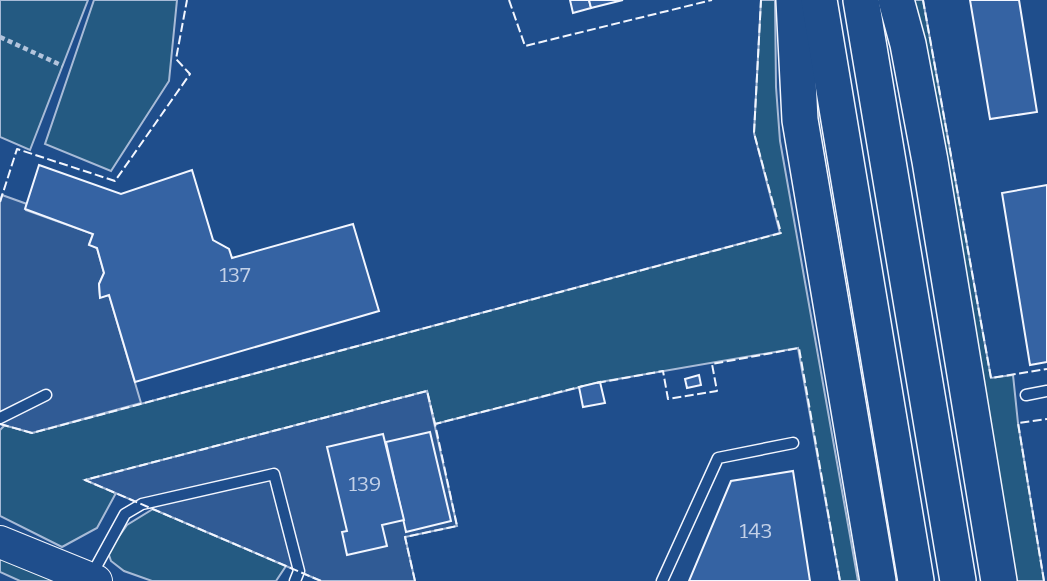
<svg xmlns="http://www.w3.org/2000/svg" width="1047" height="581" viewBox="0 0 1047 581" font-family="Bitter,serif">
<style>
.green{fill:#245a82;stroke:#a8bbd7;stroke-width:2}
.parking{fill:#305b95;stroke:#a8bbd7;stroke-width:2}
.building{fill:#3563a3;stroke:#f2f6ff;stroke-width:2}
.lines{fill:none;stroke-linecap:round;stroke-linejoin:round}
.lane-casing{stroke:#f2f6ff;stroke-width:13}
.secondary-casing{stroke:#f2f6ff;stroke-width:34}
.primary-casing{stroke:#f2f6ff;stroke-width:38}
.path{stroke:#b3c4dc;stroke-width:4.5;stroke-dasharray:5 3.5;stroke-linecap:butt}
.lane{stroke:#1f4e8c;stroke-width:10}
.secondary{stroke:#1f4e8c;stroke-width:32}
.primary{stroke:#1f4e8c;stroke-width:35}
.fence{stroke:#f2f6ff;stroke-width:2;stroke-dasharray:9 3.5;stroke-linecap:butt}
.labels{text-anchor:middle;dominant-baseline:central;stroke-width:5;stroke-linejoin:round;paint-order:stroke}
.number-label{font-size:21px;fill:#c3d1e8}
</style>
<rect width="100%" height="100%" fill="#1f4e8c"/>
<g class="green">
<path d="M0,0H88L30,150L0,137Z"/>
<path d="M94,0H177L169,81L111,171L45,144Z"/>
<path d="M761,0H775L776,87L780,141L858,581H840L798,348L600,382L435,424L427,391L86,480L116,493L97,528L62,547L0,516V430L5,425L32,433L780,233L754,133Z"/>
<path d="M912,0H923L991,378L1013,375L1018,423L1044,581H1016Z"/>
<path d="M153,509L286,566L276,581H152L124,571L111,561L108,552L127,525Z"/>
<path d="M0,554L64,581H20L0,572Z"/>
</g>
<g class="parking">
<path d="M2,195L27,204L26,210L93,234L89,244L97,248L104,273L99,284L100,297L109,295L141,403L32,433L0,424V202Z"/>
<path d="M427,391L457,526L405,537L415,581H321L85,480Z"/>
</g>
<g class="building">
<path d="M570,0H589L591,8L573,13Z"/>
<path d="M589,0H623L591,8Z"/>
<path d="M970,0H1019L1037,112L990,119Z"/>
<path d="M39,165L121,194L192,170L213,240L229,249L232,258L353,224L379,311L135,382L109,295L100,298L99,284L104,273L97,248L89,245L93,234L25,209Z"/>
<path d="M1047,185V362L1030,365L1002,193Z"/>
<path d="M699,375L701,385L687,388L685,379Z"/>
<path d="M600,382L605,403L583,407L579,387Z"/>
<path d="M430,432L451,521L406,532L386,442Z"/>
<path d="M383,434L404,520L382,525L387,546L347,555L342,532L347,531L327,447Z"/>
<path d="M793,471L810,581H689L731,481Z"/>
</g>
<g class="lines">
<g class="lane-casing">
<g id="lane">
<path d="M1026,395L1047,391"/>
<path d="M0,418L46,395"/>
<path d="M91,576L125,514L142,504L274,474L299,571L295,581"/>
<path d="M662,581L718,458L793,443"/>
</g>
</g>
<g class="secondary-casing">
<path id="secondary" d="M0,542L96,581"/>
</g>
<g class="primary-casing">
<g id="primary">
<path d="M794,0L800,120L878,581"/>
<path d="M819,0L916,581"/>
<path d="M861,0L958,581"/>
<path d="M896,0L908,44L930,161L999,581"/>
</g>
</g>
<path class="path" d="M0,37L63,66"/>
<use href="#lane" class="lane"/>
<use href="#secondary" class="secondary"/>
<use href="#primary" class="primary"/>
<g class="fence">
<path d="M509,0L525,46L712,0"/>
<path d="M923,0L991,378L1047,369"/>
<path d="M0,202L17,149L115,181L190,74L176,59L187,0"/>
<path d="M597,383L663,371L668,399L717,391L712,364L799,348L840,581"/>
<path d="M0,424L32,433L781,233L754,133L761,0"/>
<path d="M321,581L85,480L427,391L435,424"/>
<path d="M415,581L405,537L457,526L435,424L583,386"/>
<path d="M1044,581L1018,423L1047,419"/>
</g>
</g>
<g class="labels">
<g class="number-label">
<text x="235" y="275">137</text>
<text x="365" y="484">139</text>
<text x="756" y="531">143</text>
</g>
</g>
</svg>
